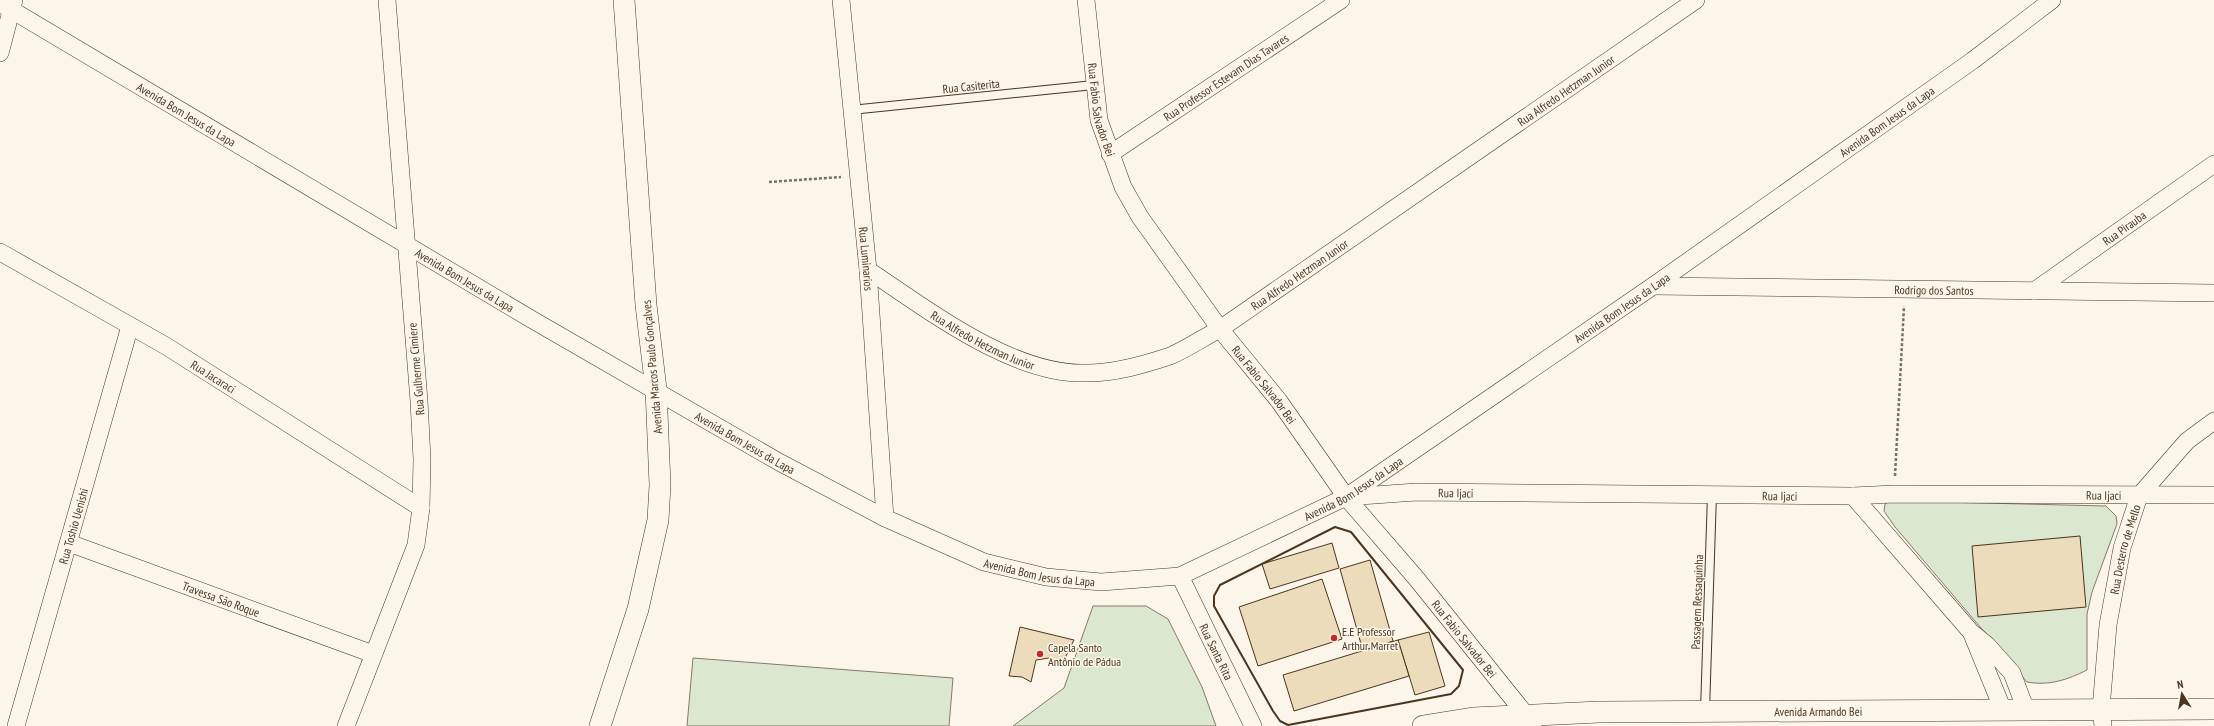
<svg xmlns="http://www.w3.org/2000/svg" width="2214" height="726" viewBox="0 0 2214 726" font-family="'PT Sans Narrow',sans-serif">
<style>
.green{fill:#dce7d0;stroke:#887966}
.building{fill:#ecdcbc;stroke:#4a3520}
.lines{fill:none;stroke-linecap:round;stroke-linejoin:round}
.service-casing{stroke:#4a3520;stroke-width:10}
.minor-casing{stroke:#4a3520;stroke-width:18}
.tertiary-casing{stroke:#4a3520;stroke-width:22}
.path{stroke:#7f6f5c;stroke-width:2.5;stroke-dasharray:3 2;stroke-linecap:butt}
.service{stroke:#fbf6e9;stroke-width:8}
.minor{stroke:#fbf6e9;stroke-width:17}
.tertiary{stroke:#fbf6e9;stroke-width:21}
.wall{stroke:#4a3520;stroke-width:2}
.poi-dot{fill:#c62828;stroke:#fbf6e9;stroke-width:1.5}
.labels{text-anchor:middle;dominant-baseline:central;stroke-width:3;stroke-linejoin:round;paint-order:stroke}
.street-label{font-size:12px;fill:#4a3520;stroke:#fbf6e9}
.poi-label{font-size:12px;fill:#4a3520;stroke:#fbf6e9;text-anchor:start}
</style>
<rect width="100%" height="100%" fill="#fbf6e9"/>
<g class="green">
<path d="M1891,499L1900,501L2106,506L2116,516L2117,524L2092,592L2087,614V670C2067,680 2049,686 2027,682L1895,527L1884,511L1885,504Z"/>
<path d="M1093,606H1146L1168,619L1202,687L1216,726H1013L1064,688Z"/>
<path d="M693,658L953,678L949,726H687Z"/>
</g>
<g class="building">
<path d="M2080,536L2086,607L1978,617L1972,546Z"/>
<path d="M1332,543L1339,568L1270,589L1262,564Z"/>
<path d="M1370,560L1393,641L1363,651L1340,569Z"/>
<path d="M1322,579L1342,639L1258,666L1239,607Z"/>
<path d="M1020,627L1074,640L1062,664L1049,658L1036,660L1031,682L1022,677L1009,676Z"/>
<path d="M1429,632L1445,686L1415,695L1398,640Z"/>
<path d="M1398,640L1409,676L1294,711L1283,675Z"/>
</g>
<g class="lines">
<g class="service-casing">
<g id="service">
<path d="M851,110L1094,85"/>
<path d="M1705,711L1712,494"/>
</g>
</g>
<g class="minor-casing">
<g id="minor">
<path id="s1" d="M841,0L868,270L885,518"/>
<path id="s2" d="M1086,0L1099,120L1123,187L1140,217L1220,329L1279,401L1346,497L1416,578L1526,715L1533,726"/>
<path id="s3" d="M0,3L531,319L779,462L885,518L984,562L1046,577L1101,582L1180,576L1346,497L1653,286L1972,61L2052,0"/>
<path d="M0,53L14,0"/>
<path id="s4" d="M1110,154L1341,0"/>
<path id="s5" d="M0,252L166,346L421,508"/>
<path id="s6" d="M868,270C927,309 1013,376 1087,373C1115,373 1143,365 1170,356C1187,349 1204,337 1220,329L1696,0"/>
<path id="s7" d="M1653,286L2214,293"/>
<path id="s8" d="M2034,291L2214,164"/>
<path d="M1853,496L1971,632L1987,645L2012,673L2026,710"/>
<path id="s9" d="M1346,497L1416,492L1853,496L1894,494L2214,495"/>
<path id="s10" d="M69,543L373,654"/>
<path id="s11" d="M1180,576L1253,726"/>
<path d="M1972,634L2003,710"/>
<path id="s12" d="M16,726L130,326"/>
<path d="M346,726L416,545L421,508L422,459L419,401L387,0"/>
<path id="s13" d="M2103,726L2101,709L2108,625L2122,548L2139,496L2187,441L2214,421"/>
</g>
</g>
<g class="tertiary-casing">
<g id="tertiary">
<path d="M600,726L638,609L658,520L660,485L656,389L646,305L624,0"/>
<path id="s14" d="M1423,726L1473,718L1599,712L2214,709"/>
</g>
</g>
<g class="path">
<path d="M769,182L841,177"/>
<path d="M1895,476L1904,306"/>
</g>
<use href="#service" class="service"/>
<use href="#minor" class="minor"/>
<use href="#tertiary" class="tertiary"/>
<path class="wall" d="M1335,527L1351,532L1463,670L1459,686L1451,694L1288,725L1280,721L1273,711L1214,606V596L1220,585Z"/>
</g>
<g class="poi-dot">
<circle cx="1334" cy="638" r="4"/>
<circle cx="1040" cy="654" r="4"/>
</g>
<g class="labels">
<g class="street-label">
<text stroke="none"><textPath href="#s4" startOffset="139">Rua Professor Estevam Dias Tavares</textPath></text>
<text transform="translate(971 86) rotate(-6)">Rua Casiterita</text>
<text stroke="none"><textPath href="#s6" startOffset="808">Rua Alfredo Hetzman Junior</textPath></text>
<text stroke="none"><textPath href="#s2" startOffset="111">Rua Fabio Salvador Bei</textPath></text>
<text stroke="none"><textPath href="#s3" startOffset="217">Avenida Bom Jesus da Lapa</textPath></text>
<text stroke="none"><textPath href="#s3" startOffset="2173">Avenida Bom Jesus da Lapa</textPath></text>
<text stroke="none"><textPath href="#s8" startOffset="110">Rua Pirauba</textPath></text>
<text stroke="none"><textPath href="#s1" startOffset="260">Rua Luminarios</textPath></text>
<text stroke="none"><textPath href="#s6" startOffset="484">Rua Alfredo Hetzman Junior</textPath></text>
<text stroke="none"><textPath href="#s3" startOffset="541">Avenida Bom Jesus da Lapa</textPath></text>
<text stroke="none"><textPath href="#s7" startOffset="281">Rodrigo dos Santos</textPath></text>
<text stroke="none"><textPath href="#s3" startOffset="1849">Avenida Bom Jesus da Lapa</textPath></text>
<text stroke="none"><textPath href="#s6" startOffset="135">Rua Alfredo Hetzman Junior</textPath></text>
<text transform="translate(652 367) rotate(-95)">Avenida Marcos Paulo Gonçalves</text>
<text transform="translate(416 369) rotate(-95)">Rua Gulherme Cimiere</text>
<text stroke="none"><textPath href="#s5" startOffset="247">Rua Jacaraci</textPath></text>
<text stroke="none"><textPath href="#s2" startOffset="435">Rua Fabio Salvador Bei</textPath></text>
<text stroke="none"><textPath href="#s3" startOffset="865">Avenida Bom Jesus da Lapa</textPath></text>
<text stroke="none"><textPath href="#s3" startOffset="1525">Avenida Bom Jesus da Lapa</textPath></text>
<text stroke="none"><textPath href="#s9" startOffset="110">Rua Ijaci</textPath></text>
<text stroke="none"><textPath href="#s9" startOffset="434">Rua Ijaci</textPath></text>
<text stroke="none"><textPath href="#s9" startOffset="758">Rua Ijaci</textPath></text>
<text stroke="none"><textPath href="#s12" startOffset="208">Rua Toshio Uenishi</textPath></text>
<text stroke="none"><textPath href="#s13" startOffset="179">Rua Desterro de Mello</textPath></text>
<text stroke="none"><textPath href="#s3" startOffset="1189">Avenida Bom Jesus da Lapa</textPath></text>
<text stroke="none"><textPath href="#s10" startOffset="162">Travessa São Roque</textPath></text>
<text transform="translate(1697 602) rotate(-88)">Passagem Ressaquinha</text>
<text stroke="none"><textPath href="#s2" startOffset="759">Rua Fabio Salvador Bei</textPath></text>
<text stroke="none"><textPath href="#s11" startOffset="84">Rua Santa Rita</textPath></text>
<text stroke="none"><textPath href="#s14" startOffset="396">Avenida Armando Bei</textPath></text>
</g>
<g class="poi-label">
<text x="1342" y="631">E.E Professor<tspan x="1342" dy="14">Arthur Marret</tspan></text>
<text x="1048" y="647">Capela Santo<tspan x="1048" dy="14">Antônio de Pádua</tspan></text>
</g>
</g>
<g transform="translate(2182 694) rotate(349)" stroke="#fbf6e9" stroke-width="3" paint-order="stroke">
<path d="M0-3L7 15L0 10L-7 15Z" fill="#4a3520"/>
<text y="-6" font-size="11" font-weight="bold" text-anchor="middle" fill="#4a3520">N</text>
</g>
</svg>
